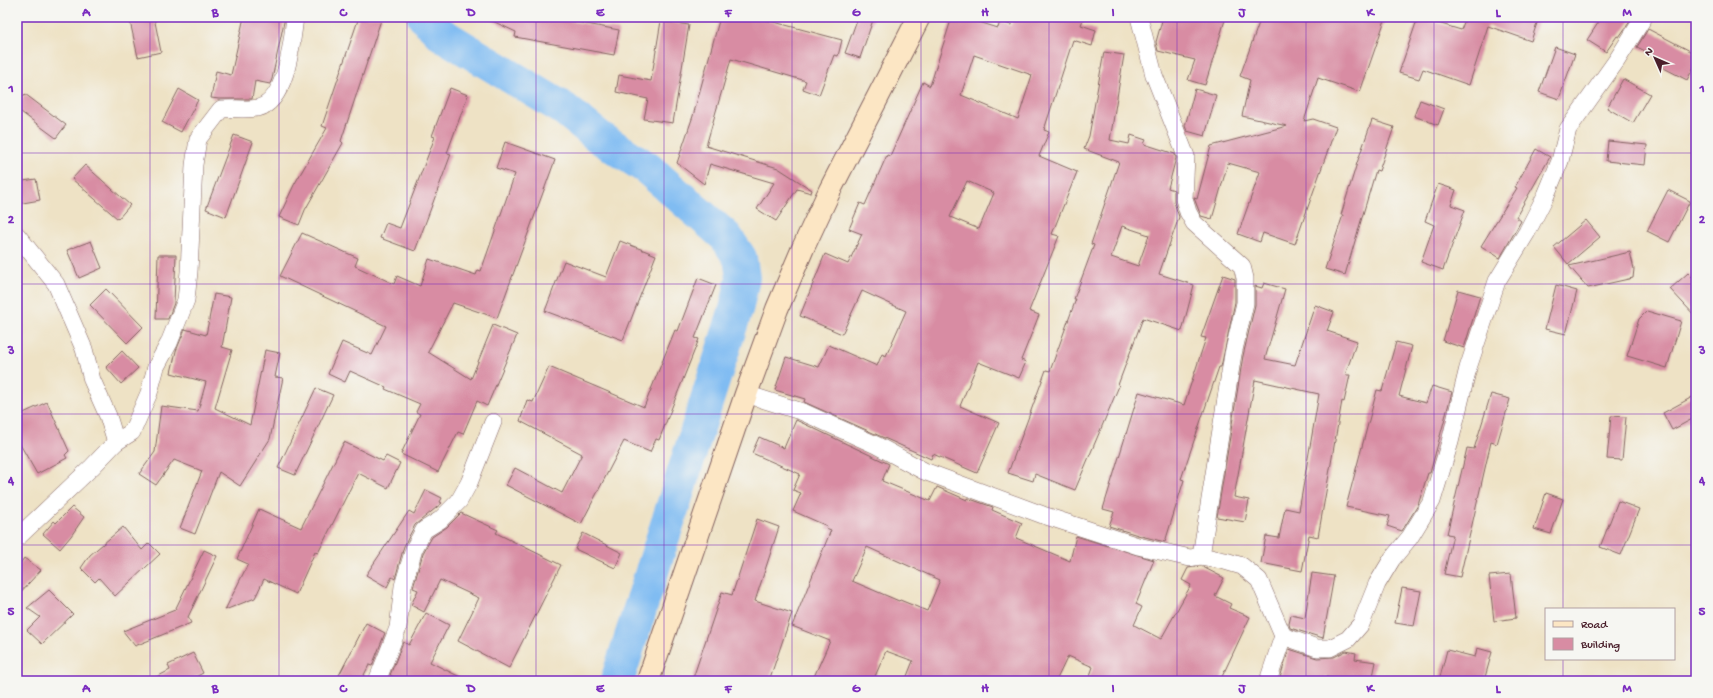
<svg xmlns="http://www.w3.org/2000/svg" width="1713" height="698" viewBox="0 0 1713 698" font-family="'Gochi Hand',sans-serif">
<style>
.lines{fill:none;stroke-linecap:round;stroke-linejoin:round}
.river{stroke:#80bcf2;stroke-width:34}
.building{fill:#d88ca3;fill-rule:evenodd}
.street-casing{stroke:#836361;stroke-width:18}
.secondary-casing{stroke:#836361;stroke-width:24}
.street{stroke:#fff;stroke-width:17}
.secondary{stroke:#fce6c4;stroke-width:22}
.grid{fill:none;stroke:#7b2cbf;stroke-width:1;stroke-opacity:0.55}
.neatline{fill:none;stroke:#7b2cbf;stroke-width:1.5}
.grid-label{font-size:13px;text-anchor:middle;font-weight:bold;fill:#7b2cbf}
</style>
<rect width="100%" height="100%" fill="#f6f6f2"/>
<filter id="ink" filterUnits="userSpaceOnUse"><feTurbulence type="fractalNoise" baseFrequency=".025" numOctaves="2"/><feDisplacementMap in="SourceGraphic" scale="8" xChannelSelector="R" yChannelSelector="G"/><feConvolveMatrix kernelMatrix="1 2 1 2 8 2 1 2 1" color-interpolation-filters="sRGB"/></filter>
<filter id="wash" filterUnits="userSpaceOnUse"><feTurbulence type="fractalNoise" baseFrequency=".012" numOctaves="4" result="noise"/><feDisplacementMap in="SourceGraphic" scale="16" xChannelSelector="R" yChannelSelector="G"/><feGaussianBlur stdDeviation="0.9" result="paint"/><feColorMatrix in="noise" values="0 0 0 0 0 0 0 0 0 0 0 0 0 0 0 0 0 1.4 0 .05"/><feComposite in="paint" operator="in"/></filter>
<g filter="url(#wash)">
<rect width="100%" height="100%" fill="#eee2c5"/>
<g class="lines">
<path class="river" d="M424,17L441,34L564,109L599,137L647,168L726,237L740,258L743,278L737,306L617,681"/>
</g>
<g id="blocks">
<g class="building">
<path d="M129,17H154L161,52L138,57Z"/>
<path d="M244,17H285L272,79L270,84L255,81L252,99H219L211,98L216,71L231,75Z"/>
<path d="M359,17H382L341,141L343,143L305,210L299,225L279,217L294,185L327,128L322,126Z"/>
<path d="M484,17H549L619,30L614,55L515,37L516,32Z"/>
<path d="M720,17H755L842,40L838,56L834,55L819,95L803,89L806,81L731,59L706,146L778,168L812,190L811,193L797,189L776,221L757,209L774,183L710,164L704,184L677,163L693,116Z"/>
<path d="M858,17H874L860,58L845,53Z"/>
<path d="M952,17H963L998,28L1000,21L1011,25L1014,17H1084L1081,25L1096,30L1092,46L1073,40L1044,130L1049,132L1039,156L1077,172L1052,234L1059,236L1029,311L1039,315L1021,360L1026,362L1019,378L978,362L960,406L999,423L977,473L933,454L931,459L804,402L805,399L775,390L786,357L819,367L829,345L877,366L882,354L886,356L906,311L862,291L842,334L800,316L825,254L848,264L862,234L849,229L860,203L865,205L887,155L890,156L923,82L930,86ZM974,55L1032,75L1018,119L961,95ZM967,181L994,193L979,229L950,217Z"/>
<path d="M1163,17H1216L1225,20L1205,85L1188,80L1195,60L1158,51L1156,42Z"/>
<path d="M1261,17H1386L1360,92L1318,78L1304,121L1313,119L1336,127L1295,244L1263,233L1260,242L1238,234L1260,172L1228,163L1212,219L1201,216L1194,198L1197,199L1211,146L1287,126L1242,116L1250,80L1240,76Z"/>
<path d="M1418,17L1461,30L1466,17H1539L1531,41L1488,26L1469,85L1423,69L1419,79L1399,73Z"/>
<path d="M1602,17H1626L1631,20L1619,37L1617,36L1606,52L1587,40Z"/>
<path d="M661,21L689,25L673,123L644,119L648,99L616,92L619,75L651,81Z"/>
<path d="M1648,29L1696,54V63L1687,80L1660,66L1663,60L1637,47Z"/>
<path d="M1555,47L1575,54L1559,99L1539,92Z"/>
<path d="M1104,52L1124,55L1110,140L1129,144L1131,135L1146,140L1144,144L1175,154L1176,158L1168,188L1174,190V202L1179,217L1159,274L1194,285L1182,331L1143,318L1118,385L1119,386L1075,490L1035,474L1033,481L1008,473L1046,370L1050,371L1076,299H1074L1094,245L1091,244L1119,162L1084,149L1089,136ZM1122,226L1149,235L1138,266L1111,257Z"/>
<path d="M1623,79L1650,94L1633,123L1607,108Z"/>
<path d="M450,88L468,95L447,153L451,154L415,251L380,238L386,223L400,228L435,137L432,136Z"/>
<path d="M179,89L198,100L181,132L162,122Z"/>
<path d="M1195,89L1216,95L1205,136L1187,131L1185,126Z"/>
<path d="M25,94L66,125L56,138L17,109V105Z"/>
<path d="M1420,100L1444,109L1438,125L1414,116Z"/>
<path d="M1372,120L1394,127L1379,171L1376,170L1345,275L1325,269L1343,215H1341L1357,163Z"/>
<path d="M234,135L253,142L226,217L206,209Z"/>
<path d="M1608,141L1647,145L1645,165L1606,161Z"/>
<path d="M505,142L555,160L497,318L453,303L428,352L471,379L493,325L517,335L487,406L477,401L463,434L458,432L438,472L401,454L420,414L416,412L420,404L385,389L386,387L350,371L345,382L328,374L342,342L372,355L386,326L280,276L302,233L358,258L355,266L394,284L397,276L420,286L429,259L476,275L478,270L481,271L515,174L496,168Z"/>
<path d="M1536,149L1550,157L1516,217L1521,221L1500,258L1481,246L1517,188L1515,187Z"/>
<path d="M85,165L130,205L118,219L72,179Z"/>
<path d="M36,179L40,200L17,204V182Z"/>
<path d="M1438,184L1456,190L1451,205L1465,210L1443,270L1421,262L1434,225L1425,221Z"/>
<path d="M1668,190L1690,201L1669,242L1647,231Z"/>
<path d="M1586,220L1600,237L1568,264L1554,247Z"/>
<path d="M91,241L102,268L79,278L67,250Z"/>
<path d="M620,241L656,255L623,340L545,311L564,261L606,277Z"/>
<path d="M1630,252L1634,269L1633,278L1588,288L1569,266Z"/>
<path d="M158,255H176L174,303L168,319H156Z"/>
<path d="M1688,273L1696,281V317L1670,289Z"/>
<path d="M1223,275L1235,279V302L1221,367H1219L1181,479L1184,480L1165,542L1141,536L1109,526L1114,512L1103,509L1139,392L1184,405L1206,338L1201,337Z"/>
<path d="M698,278L716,285L695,338L699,339L672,407L659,440L656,439L650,452L624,441L581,524L506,485L515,468L562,493L582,454L520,421L527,400L533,402L549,367L644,407L675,330L678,331Z"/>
<path d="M1264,283L1285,289L1265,359L1295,365L1315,305L1334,312L1327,331L1357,341L1345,375H1350L1344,402L1342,401L1318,537L1309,535L1302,571L1261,563L1266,536L1279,538L1285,508L1299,511L1319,394L1255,380L1234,497L1249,500L1245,522L1217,517L1243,356L1255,305V286L1262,288Z"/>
<path d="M1556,285L1577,291L1566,334L1545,329Z"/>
<path d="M106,289L143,327L127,343L90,305Z"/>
<path d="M1458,290L1480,296L1464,348L1443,341Z"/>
<path d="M214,294L231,297L222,347L232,350L215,408L250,425L265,350L280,353L275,377L283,378L270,439L240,486L219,472L195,534L180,528L202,471L174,460L156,485L139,474L155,452L161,406L198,411L206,382L171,373L176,351L185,329L206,335Z"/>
<path d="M1647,311L1681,321L1667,368L1627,356L1639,319Z"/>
<path d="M1396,342L1412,346L1399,396L1426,403L1432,386L1452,392L1430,473H1428L1418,505L1402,531L1387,526L1390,516L1346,507L1377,390L1382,391Z"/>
<path d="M122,351L138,368L121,384L106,367Z"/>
<path d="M316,388L333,395L295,475L278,468Z"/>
<path d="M1491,394L1510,399L1497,444L1491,442L1460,577L1444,574L1453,535L1447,534L1467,448L1474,449Z"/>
<path d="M1696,395V417L1672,430L1663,413Z"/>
<path d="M47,402L69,451L65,455L67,458L37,474L17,439V416Z"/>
<path d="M1611,416L1626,417L1622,460L1607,459Z"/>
<path d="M796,420L889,464L882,481L930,501L937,487L967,500V498L993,507L992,510L1022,523L1016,538L1070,561L1076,536L1154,560L1136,604L1142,607L1134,625L1161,639L1191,585L1182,580L1188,568L1201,566L1224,578L1215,596L1231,604L1229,608L1250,617L1220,681H1088L1093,667L1068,656L1056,681H905L913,661L886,651L873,681H812L830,641L792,626L831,530L826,528L827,526L793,511L801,493L793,490L800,474L752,453L759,437L784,448ZM867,547L940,580L927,611L900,600L899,601L852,581Z"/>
<path d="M344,442L383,461L386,456L400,463L388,488L358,473L318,553L315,552L296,594L264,579L255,598L225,610L248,564L237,559L259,509L301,528Z"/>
<path d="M426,490L442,498L440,502L442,503L415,525L404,546L395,579L392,577L387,587L366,575L409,511L414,514Z"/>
<path d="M1546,493L1563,499L1551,534L1534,529Z"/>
<path d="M1618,501L1639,509L1621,555L1600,547Z"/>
<path d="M72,507L84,517L71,536L60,549L43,534L54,521L56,523Z"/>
<path d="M461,513L498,530L496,533L561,565L509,668L458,641L479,598L440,580L424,612L411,605L418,590L413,588L423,553L432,537L447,527Z"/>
<path d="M757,519L779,527L755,601L792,613L769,681H692L722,592L732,595Z"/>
<path d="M123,527L142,550L149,543L160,554L115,596L99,578L95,582L81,568L90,555Z"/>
<path d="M583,533L622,553L615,568L575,549Z"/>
<path d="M204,550L217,556L188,617L191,623L135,646L123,631L175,610Z"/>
<path d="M24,558L41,570L17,596V568Z"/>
<path d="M1312,573L1334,576L1323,638L1290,628L1289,624L1291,615L1305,618Z"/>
<path d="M1511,574L1516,618L1494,621L1489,576Z"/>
<path d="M1402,588L1421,591L1414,626L1395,623Z"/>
<path d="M49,590L73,614L42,644L27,630L40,617L27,608Z"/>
<path d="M426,613L449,625L430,662L468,681H401L390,675L403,642L409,645Z"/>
<path d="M366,623L385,633L372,666L369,665L361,681H336Z"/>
<path d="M1477,648L1492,652L1484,681H1439L1447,650L1475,657Z"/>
<path d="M1289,649L1317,658L1334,657L1346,651L1356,653L1355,659L1376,662L1372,681H1349L1326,677L1325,681H1279Z"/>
<path d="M193,653L203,673L188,681H149L170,670L168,665Z"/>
</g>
</g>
</g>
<g filter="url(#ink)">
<use href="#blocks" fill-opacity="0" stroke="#836361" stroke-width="1"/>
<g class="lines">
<g class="street-casing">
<g id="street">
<path d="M1139,17L1154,75L1186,156L1184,199L1188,212L1194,223L1242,266L1245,278V303L1233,354L1201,556"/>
<path d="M17,235L56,284L84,349L92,380L108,416L116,442"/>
<path d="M746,394L803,412L876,445L924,471L1043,515L1138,546L1190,558L1201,556L1225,561L1242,566L1259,580L1283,636L1317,648H1330L1348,639L1361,624L1377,584L1392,559L1410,537L1432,501L1450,442L1468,368L1497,281L1527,232L1546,195L1560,161L1568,129L1617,60L1644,17"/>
<path d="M17,538L92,467L116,442L132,432L149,393L156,367L169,343L186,300L189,272L194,165L198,139L221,109C232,108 247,110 258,108C287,101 292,41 295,17"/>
<path d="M377,681L398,628L403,586L414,549L424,530L440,520L459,501L469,483L493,422"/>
<path d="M1268,681L1283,636"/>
</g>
</g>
<g class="secondary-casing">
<path id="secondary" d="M648,681L746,394L777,309L803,248L830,190L919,17"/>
</g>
<use href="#street" class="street"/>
<use href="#secondary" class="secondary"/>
</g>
</g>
<path class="grid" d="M150,17V681M279,17V681M407,17V681M536,17V681M664,17V681M792,17V681M921,17V681M1049,17V681M1177,17V681M1306,17V681M1434,17V681M1563,17V609M17,153H1696M17,284H1696M17,414H1696M17,545H1696M1563,659V681"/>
<rect width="1713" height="698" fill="none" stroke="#f6f6f2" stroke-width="44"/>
<rect x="1545" y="608" width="130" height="52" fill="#f6f6f2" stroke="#b1a0a2"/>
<rect x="1553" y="621" width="20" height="6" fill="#fce6c4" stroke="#b1a0a2"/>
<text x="1581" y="628" font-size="12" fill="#4a1f2b">Road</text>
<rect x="1553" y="638" width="20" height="12" fill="#d88ca3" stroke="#b1a0a2"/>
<text x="1581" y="648" font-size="12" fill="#4a1f2b">Building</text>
<g transform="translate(1655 58) rotate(315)" stroke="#f6f6f2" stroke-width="3" paint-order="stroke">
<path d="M0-3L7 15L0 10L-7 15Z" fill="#4a1f2b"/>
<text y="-6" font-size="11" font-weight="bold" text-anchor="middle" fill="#4a1f2b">N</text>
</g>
<rect x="22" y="22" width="1669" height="654" class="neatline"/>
<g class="grid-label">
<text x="86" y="16">A</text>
<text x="215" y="16">B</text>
<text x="343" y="16">C</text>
<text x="471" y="16">D</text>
<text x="600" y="16">E</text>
<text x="728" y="16">F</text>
<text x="856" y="16">G</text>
<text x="985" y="16">H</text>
<text x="1113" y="16">I</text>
<text x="1242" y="16">J</text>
<text x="1370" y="16">K</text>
<text x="1498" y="16">L</text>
<text x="1627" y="16">M</text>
<text x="11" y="92">1</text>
<text x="1702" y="92">1</text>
<text x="11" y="223">2</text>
<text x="1702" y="223">2</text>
<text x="11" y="354">3</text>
<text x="1702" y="354">3</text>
<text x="11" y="484">4</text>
<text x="1702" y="484">4</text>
<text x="11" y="615">5</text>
<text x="1702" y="615">5</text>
<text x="86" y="692">A</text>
<text x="215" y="692">B</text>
<text x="343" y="692">C</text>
<text x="471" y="692">D</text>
<text x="600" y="692">E</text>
<text x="728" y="692">F</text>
<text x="856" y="692">G</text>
<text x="985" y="692">H</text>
<text x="1113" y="692">I</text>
<text x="1242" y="692">J</text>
<text x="1370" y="692">K</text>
<text x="1498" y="692">L</text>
<text x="1627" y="692">M</text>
</g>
</svg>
